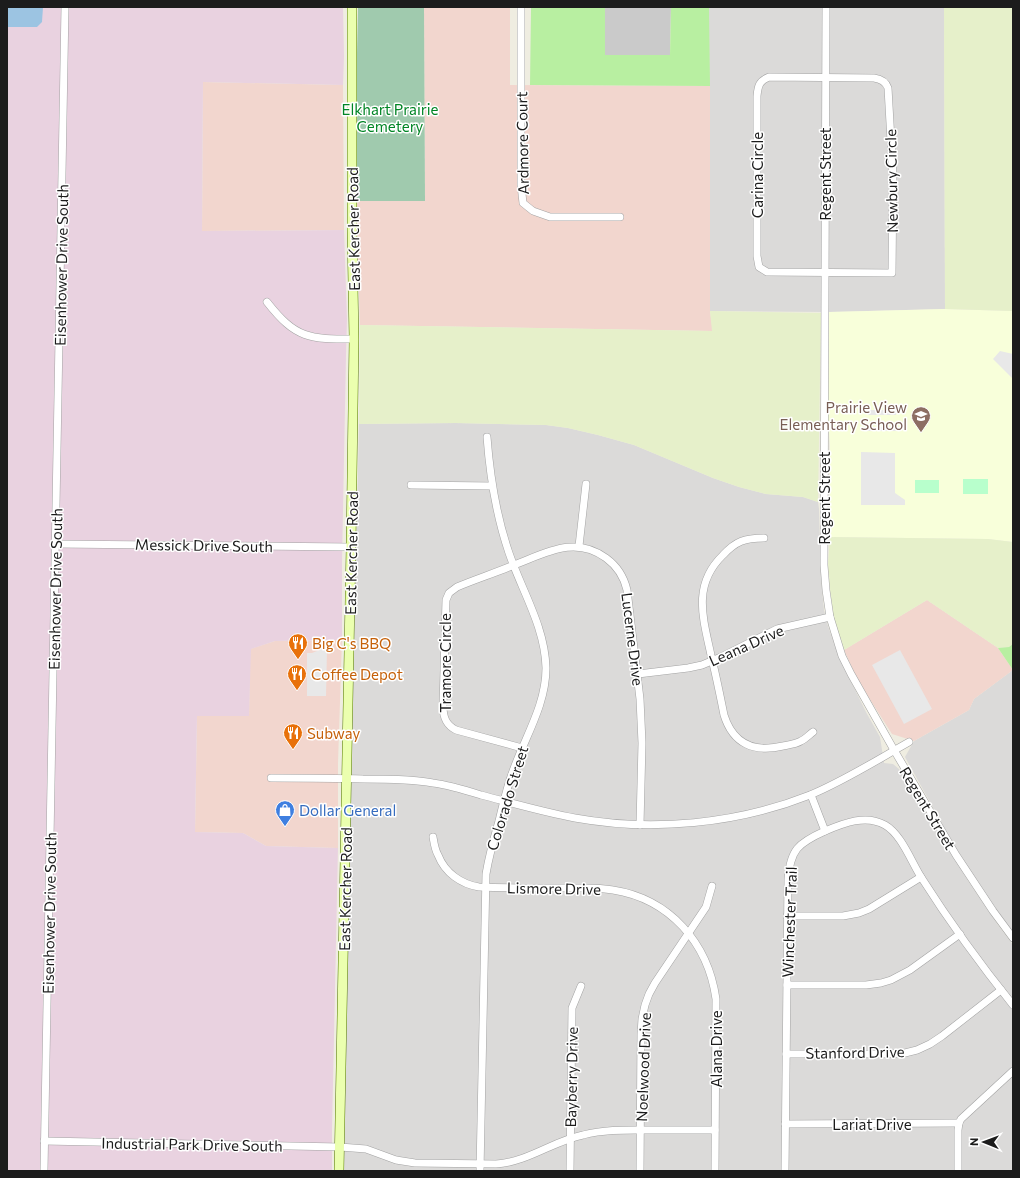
<svg xmlns="http://www.w3.org/2000/svg" width="1020" height="1178" viewBox="0 0 1020 1178" font-family="Commissioner,sans-serif">
<style>
.residential{fill:#dbdad9}
.commercial{fill:#f2d6ce}
.industrial{fill:#e9d2e0}
.education{fill:#f8ffda}
.religious{fill:#cacaca}
.farmland{fill:#e6f0ca}
.grass{fill:#b8efa1}
.cemetery{fill:#a0caae}
.park{fill:#b8ffcc}
.parking{fill:#e8e8e8}
.water{fill:#9cc4e2}
.lines{fill:none;stroke-linecap:round;stroke-linejoin:round}
.street-casing{stroke:#a3a3a3;stroke-width:8}
.secondary-casing{stroke:#537700;stroke-width:10}
.street{stroke:#fff;stroke-width:7}
.secondary{stroke:#ebffaf;stroke-width:9}
.labels{text-anchor:middle;dominant-baseline:central;stroke-width:3;stroke-linejoin:round;paint-order:stroke}
.park-label{font-size:15px;fill:#008525;stroke:#fff}
.street-label{font-size:15px;fill:#1c1c1c;stroke:#fff}
.education-label{font-size:15px;fill:#785e54;stroke:#fff;text-anchor:end}
.food-label{font-size:15px;fill:#c56008;stroke:#fff;text-anchor:start}
.shop-label{font-size:15px;fill:#366cbe;stroke:#fff;text-anchor:start}
</style>
<rect width="100%" height="100%" fill="#efede1"/>
<g class="residential">
<path d="M709,7H944L945,309L829,312L710,311Z"/>
<path d="M456,423L546,425L568,428L598,435L634,445L713,478L739,487L766,494L803,497L818,502L819,509L821,578L824,610L828,626L839,657L866,712L880,737L884,763L893,764L899,769L969,882L998,925L1013,945V1171H344L350,823L352,767L353,693L359,424Z"/>
<path d="M1013,670V934L1003,921L957,851L905,757L914,741L969,710L974,699Z"/>
</g>
<g class="commercial">
<path d="M424,7H510V85L710,86V311L713,331L360,325L356,201H425Z"/>
<path d="M203,82L343,85L344,230L202,231Z"/>
<path d="M927,600L998,648L1013,670L974,699L969,710L914,741L892,734L864,690L854,672L844,650Z"/>
<path d="M342,640L338,763V848L266,846L243,833L195,832L197,716H249L250,649L275,641Z"/>
</g>
<path class="industrial" d="M7,7H343L344,56L343,85L203,82L202,231L344,230L347,319L346,355L342,562V640L275,641L251,649L249,716H197L195,832L243,833L266,846L338,848L332,1131V1171H7Z"/>
<path class="education" d="M945,309L1013,311V542L988,539L830,537V445L828,421L829,312Z"/>
<path class="religious" d="M605,7H671L670,55H605Z"/>
<g class="farmland">
<path d="M944,7H1013V311L945,309Z"/>
<path d="M710,311L821,313L818,502L803,497L766,494L739,487L713,478L634,445L598,435L568,428L546,425L456,423L359,424L360,325L712,331Z"/>
<path d="M830,537L988,539L1013,542V644L1009,647L998,648L927,600L844,650L833,616L830,589L828,564Z"/>
</g>
<g class="grass">
<path d="M531,7H605V55H670L671,7H709L710,86L530,85Z"/>
<path d="M1013,644V670L998,648L1009,647Z"/>
</g>
<path class="cemetery" d="M358,7H424L425,201H356V99Z"/>
<g class="park">
<rect x="963" y="479" width="25" height="15"/>
<rect x="915" y="480" width="24" height="13"/>
</g>
<g class="parking">
<path d="M1000,351L1013,354V379L993,359Z"/>
<rect x="868" y="410" width="28" height="5"/>
<rect x="868" y="427" width="28" height="4"/>
<path d="M861,452L895,453V493L905,500V505H861Z"/>
<path d="M322,649H327L326,696H307V653H312Z"/>
<path d="M900,650L932,709L904,724L872,665Z"/>
</g>
<path class="water" d="M7,7H43L42,22L37,27H7Z"/>
<g class="lines">
<g class="street-casing">
<g id="street">
<path d="M521,7V185L523,203L533,211L550,217H620"/>
<path d="M826,7L824,565L826,590L830,617L842,656L851,674L894,750L956,855L993,911L1013,938"/>
<path d="M769,77L874,78C881,79 886,82 888,88L893,176L892,273L767,272L759,267L757,256V96C758,86 759,81 769,77Z"/>
<path d="M267,302C296,339 309,339 354,339"/>
<path d="M411,485L492,486"/>
<path d="M764,538C745,538 736,541 723,555C692,585 703,618 711,655C716,675 720,695 724,715C733,744 754,753 783,746C788,745 796,744 801,741C805,739 809,735 813,732"/>
<path d="M56,544L351,547"/>
<path d="M579,546L586,484"/>
<path d="M638,674L688,668L702,665L721,657L777,629L830,617"/>
<path d="M522,748L456,730C446,725 443,717 443,706L446,600L449,593L457,587C476,579 495,573 514,565C546,553 575,535 606,558C617,566 624,577 627,590L640,699L642,743L640,825"/>
<path d="M271,778C302,778 332,778 363,779C387,779 410,779 433,783C449,785 465,790 481,795C512,803 543,812 575,818C652,832 737,824 810,795C844,781 877,760 909,742"/>
<path d="M811,795L825,831"/>
<path d="M433,837C434,843 435,850 438,855C445,873 461,884 479,887C509,888 538,888 567,888C582,888 598,887 613,890C670,899 708,943 716,999L715,1171"/>
<path d="M787,916H843L859,913L869,909L921,877"/>
<path d="M787,985H866L881,983L891,980L910,970L960,934"/>
<path d="M786,1054H888L905,1053L917,1050L930,1044L942,1036L1001,990"/>
<path d="M785,1124L959,1123"/>
<path d="M44,1141L340,1147L366,1149L396,1160L415,1163L496,1164C528,1162 553,1141 583,1135C606,1129 628,1130 651,1130C672,1130 694,1130 715,1130"/>
<path d="M44,1171L65,7"/>
<path d="M480,1171L486,874C489,856 494,838 499,821C503,804 507,787 513,771C525,737 546,705 546,668C545,627 522,591 509,553C496,515 490,477 487,437"/>
<path d="M570,1171L572,1008L581,986"/>
<path d="M640,1171L641,1034L642,1019L645,1005L649,994L655,983L706,907L712,886"/>
<path d="M785,1171L788,880C790,850 798,843 825,831C844,823 866,814 885,825C901,834 911,861 921,877C949,921 980,964 1013,1005"/>
<path d="M958,1171V1130L959,1123L961,1119L1013,1071"/>
</g>
</g>
<g class="secondary-casing">
<path id="secondary" d="M339,1171L351,547L354,339L352,230V7"/>
</g>
<use href="#street" class="street"/>
<use href="#secondary" class="secondary"/>
</g>
<defs>
<g id="school-pin" transform="scale(1)"><path d="M0 17L-7.5 6A9.5 9.5 0 1 1 7.5 6Z" fill="#8d6e63" stroke="#fff"/><path d="M0-5L7-2L0 1L-7-2ZM-4 1L0 2.5L4 1V4Q0 6-4 4Z" fill="#fff"/></g>
<g id="restaurant-pin" transform="scale(1)"><path d="M0 17L-7.5 6A9.5 9.5 0 1 1 7.5 6Z" fill="#e8710a" stroke="#fff"/><path d="M-5-6h1v4h1v-4h1v4h1v-4h1v5L-1.5 .5V6h-2V.5L-5-1ZM5-6V6H3V1.5H1.5Q1.5-4 5-6Z" fill="#fff"/></g>
<g id="shop-pin" transform="scale(1)"><path d="M0 17L-7.5 6A9.5 9.5 0 1 1 7.5 6Z" fill="#3f7fe0" stroke="#fff"/><path d="M-5-2.5h2.3a2.7 3.5 0 0 1 5.4 0H5L5.5 6h-11ZM-1.5-2.5h3a1.5 2.3 0 0 0-3 0Z" fill="#fff"/></g>
</defs>
<g fill-rule="evenodd">
<use href="#school-pin" x="921" y="416"/>
<use href="#restaurant-pin" x="298" y="643"/>
<use href="#restaurant-pin" x="297" y="674"/>
<use href="#restaurant-pin" x="293" y="733"/>
<use href="#shop-pin" x="285" y="810"/>
</g>
<g class="labels">
<g class="park-label">
<text x="390" y="109">Elkhart Prairie<tspan x="390" dy="17">Cemetery</tspan></text>
</g>
<g class="street-label">
<text transform="translate(522 143) rotate(-91)">Ardmore Court</text>
<text transform="translate(825 174) rotate(-90)">Regent Street</text>
<text transform="translate(757 175) rotate(-90)">Carina Circle</text>
<text transform="translate(891 181) rotate(-91)">Newbury Circle</text>
<text transform="translate(353 229) rotate(-91)">East Kercher Road</text>
<text transform="translate(61 265) rotate(-89)">Eisenhower Drive South</text>
<text transform="translate(824 498) rotate(-90)">Regent Street</text>
<text transform="translate(204 545) rotate(1)">Messick Drive South</text>
<text transform="translate(351 553) rotate(-89)">East Kercher Road</text>
<text transform="translate(55 589) rotate(-89)">Eisenhower Drive South</text>
<text transform="translate(633 639) rotate(83)">Lucerne Drive</text>
<text transform="translate(746 645) rotate(-24)">Leana Drive</text>
<text transform="translate(445 663) rotate(-90)">Tramore Circle</text>
<text transform="translate(507 798) rotate(-73)">Colorado Street</text>
<text transform="translate(928 808) rotate(59)">Regent Street</text>
<text transform="translate(554 888) rotate(1)">Lismore Drive</text>
<text transform="translate(345 889) rotate(-89)">East Kercher Road</text>
<text transform="translate(49 913) rotate(-89)">Eisenhower Drive South</text>
<text transform="translate(789 922) rotate(-88)">Winchester Trail</text>
<text transform="translate(716 1049) rotate(-90)">Alana Drive</text>
<text transform="translate(855 1052) rotate(-1)">Stanford Drive</text>
<text transform="translate(643 1067) rotate(-88)">Noelwood Drive</text>
<text transform="translate(571 1077) rotate(-89)">Bayberry Drive</text>
<text x="872" y="1124">Lariat Drive</text>
<text transform="translate(192 1144) rotate(1)">Industrial Park Drive South</text>
</g>
<g class="education-label">
<text x="907" y="407">Prairie View<tspan x="907" dy="17">Elementary School</tspan></text>
</g>
<g class="food-label">
<text x="312" y="643">Big C's BBQ</text>
<text x="311" y="674">Coffee Depot</text>
<text x="307" y="733">Subway</text>
</g>
<g class="shop-label">
<text x="299" y="810">Dollar General</text>
</g>
</g>
<rect width="1020" height="1178" fill="none" stroke="#1c1c1c" stroke-width="16"/>
<g transform="translate(984 1142) rotate(271)" stroke="#ffffff" stroke-width="3" paint-order="stroke">
<path d="M0-3L7 15L0 10L-7 15Z" fill="#1c1c1c"/>
<text y="-6" font-size="11" font-weight="bold" text-anchor="middle" fill="#1c1c1c">N</text>
</g>
</svg>
